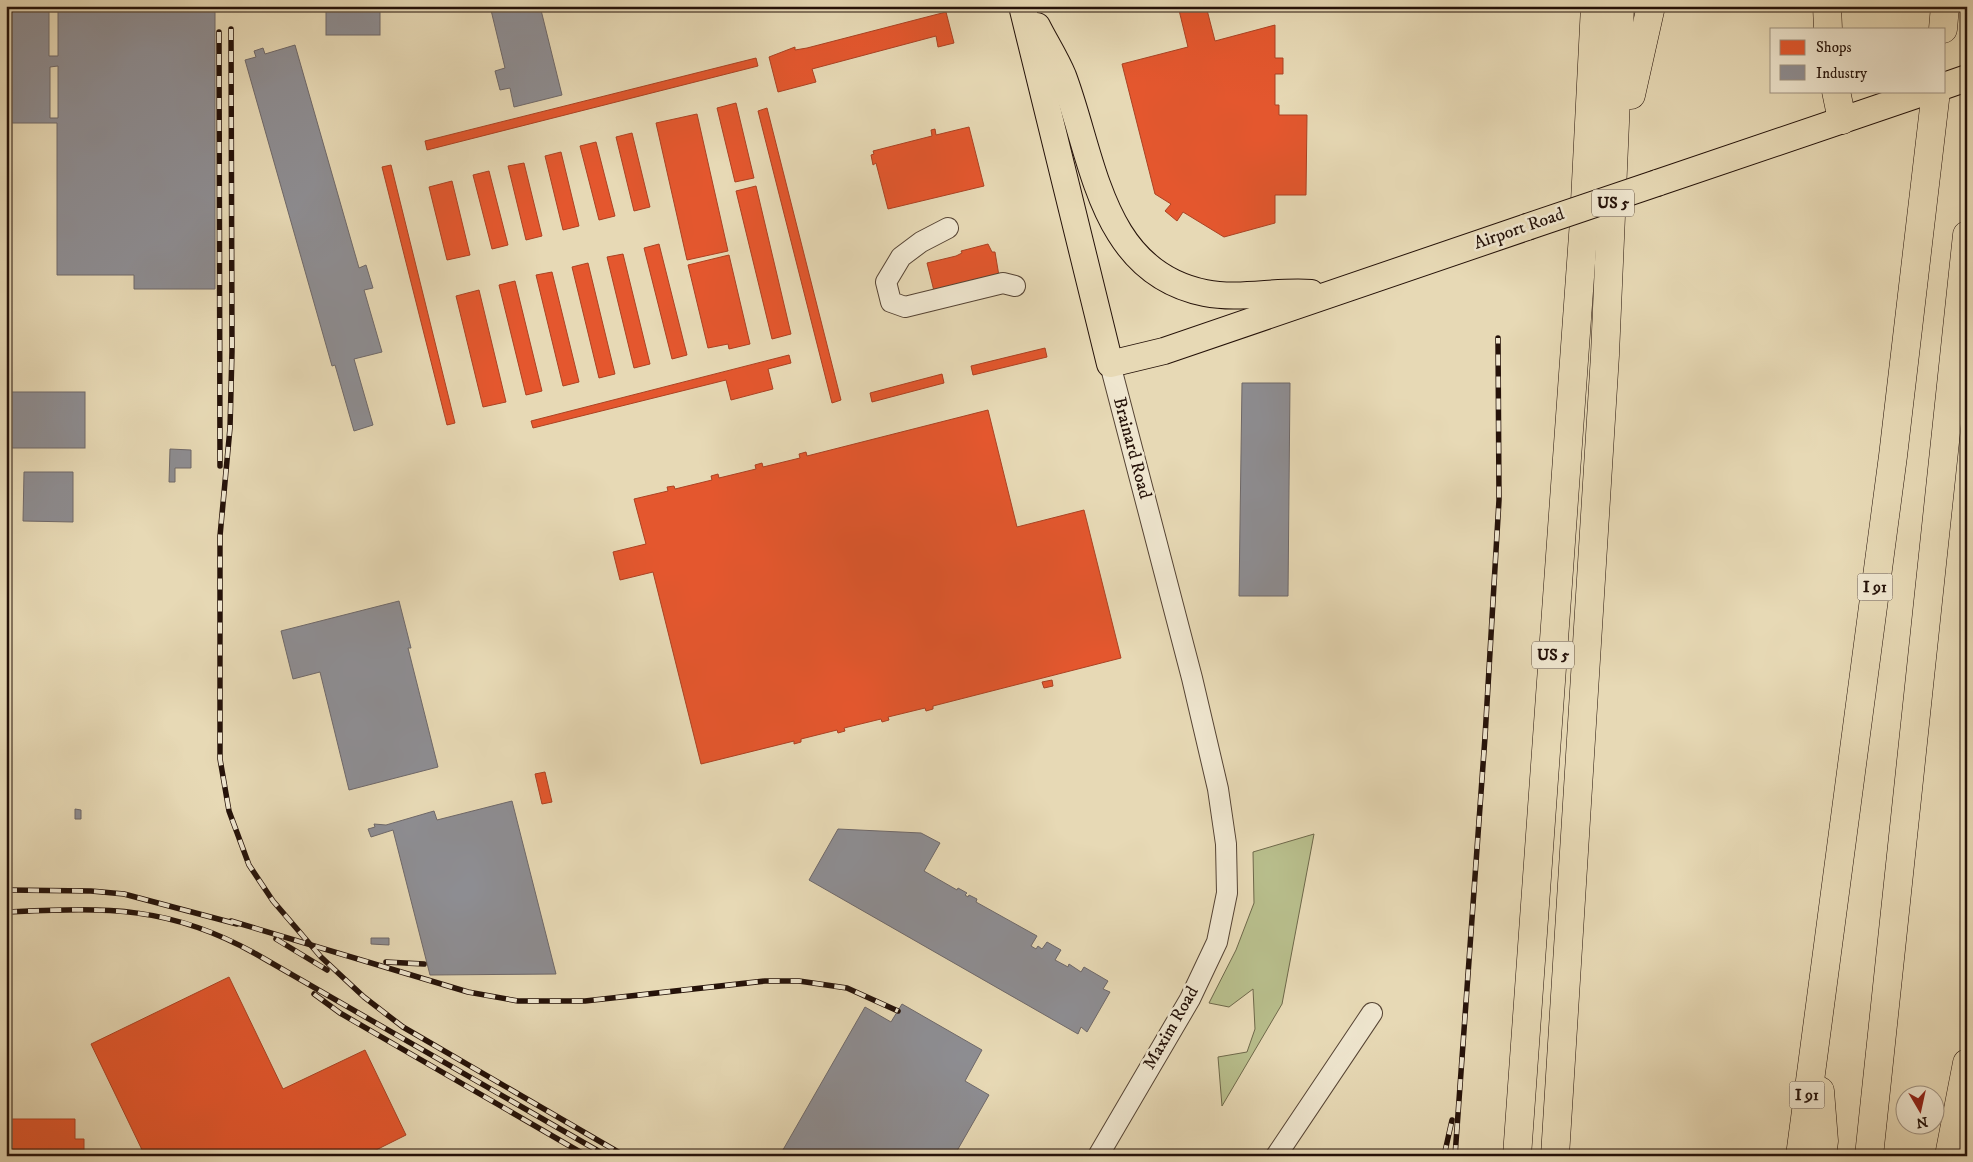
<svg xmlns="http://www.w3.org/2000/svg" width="1973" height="1162" viewBox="0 0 1973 1162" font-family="'IM FELL DW Pica',serif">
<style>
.green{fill:#b8be8c;stroke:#6e684a}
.shops{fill:#e4572e;stroke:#ab4223}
.industry{fill:#8d8d92;stroke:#6e6869;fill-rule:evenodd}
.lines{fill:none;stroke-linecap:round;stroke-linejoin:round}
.minor-casing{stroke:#564434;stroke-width:22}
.major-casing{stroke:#251209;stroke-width:28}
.highway-casing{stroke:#251209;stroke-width:29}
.minor{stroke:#efe6cf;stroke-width:20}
.major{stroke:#e7d9b5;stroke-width:26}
.highway{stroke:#e7d9b5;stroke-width:28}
.rail-casing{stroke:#251209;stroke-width:5.5}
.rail{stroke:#efe6cf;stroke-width:4;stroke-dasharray:11;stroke-linecap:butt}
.major-bridge-casing{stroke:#251209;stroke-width:28;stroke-linecap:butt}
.major-bridge{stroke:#e7d9b5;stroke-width:26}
.labels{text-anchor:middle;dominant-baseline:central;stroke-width:5;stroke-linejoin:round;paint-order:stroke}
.shield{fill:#efe6cf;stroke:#625244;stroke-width:1}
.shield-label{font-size:16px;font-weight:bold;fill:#251209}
.street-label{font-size:18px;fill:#251209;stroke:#efe6cf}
</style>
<rect width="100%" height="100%" fill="#e7d9b5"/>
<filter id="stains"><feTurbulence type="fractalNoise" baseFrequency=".004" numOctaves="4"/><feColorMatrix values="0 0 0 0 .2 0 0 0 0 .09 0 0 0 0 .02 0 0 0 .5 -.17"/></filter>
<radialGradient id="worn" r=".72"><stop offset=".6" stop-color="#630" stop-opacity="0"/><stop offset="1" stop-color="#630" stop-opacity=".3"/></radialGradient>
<path class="green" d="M1314,834L1282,1004L1222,1106L1218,1057L1247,1052L1255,1029L1253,989L1229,1007L1209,1003L1236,950L1254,903L1253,852Z"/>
<g class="shops">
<path d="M1178,6H1206L1215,41L1275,25V58H1283V74H1275V105H1279V115H1307L1306,195H1275V223L1224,237L1183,212L1177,221L1165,211L1171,204L1155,194L1122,64L1188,47Z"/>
<path d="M946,12L954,43L938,47L936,36L812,69L816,82L778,92L769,57L795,47V50L807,48Z"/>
<path d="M756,58L758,66L427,150L425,141Z"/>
<path d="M736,103L754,178L735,182L717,108Z"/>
<path d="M767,108L841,400L832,403L758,111Z"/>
<path d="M697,114L728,251L687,260L656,123Z"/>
<path d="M969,127L984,186L888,209L876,163L873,165L871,155L874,154L873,151L932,136L931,130L935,129L936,135Z"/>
<path d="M632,133L650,207L634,211L616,137Z"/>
<path d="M596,142L615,216L599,220L580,146Z"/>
<path d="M561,152L579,226L563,230L545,156Z"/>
<path d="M524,163L542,236L526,240L508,166Z"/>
<path d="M391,165L455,423L447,425L382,167Z"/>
<path d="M489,171L508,245L492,249L473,175Z"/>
<path d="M452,181L470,255L447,260L429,187Z"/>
<path d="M756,186L791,334L772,339L736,191Z"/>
<path d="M659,244L687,355L672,359L644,248Z"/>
<path d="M988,244L992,252H995L999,276L936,299L927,263L956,256L962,253L961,251Z"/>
<path d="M623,254L650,364L634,368L607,257Z"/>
<path d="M729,255L750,344L729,349L728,344L708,348L688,265Z"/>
<path d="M588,263L615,374L599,378L572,267Z"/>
<path d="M552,272L579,382L563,386L536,275Z"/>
<path d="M515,281L542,391L526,395L499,285Z"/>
<path d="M479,290L506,402L483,407L456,296Z"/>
<path d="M1045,348L1047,357L973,375L971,366Z"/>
<path d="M789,355L791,363L768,369L773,389L731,400L726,380L533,428L531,421Z"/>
<path d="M942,374L944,383L872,402L870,393Z"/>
<path d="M988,410L1017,527L1084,510L1121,658L933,706V709L926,711L925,708L888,717L889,720L882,722L881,719L844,728L845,731L838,733L837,730L801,739V742L794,744V741L701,764L653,572L620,580L613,552L646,544L634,499L668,491L667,487L674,486L675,489L712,480L711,476L718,474L719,478L756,469L755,465L762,463L763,467L800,458L799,454L806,452L807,456Z"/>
<path d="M1052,680L1053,686L1044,688L1042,682Z"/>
<path d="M545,772L552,802L542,804L535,774Z"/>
<path d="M229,977L283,1089L365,1050L406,1135L364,1156H145L91,1044Z"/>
<path d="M6,1119H75V1139H84V1156H6Z"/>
</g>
<g class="industry">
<path d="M6,6H49V56H58V6H215V289H134V275H57V123H7L6,129ZM58,66V118H50V67Z"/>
<rect x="326" y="6" width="54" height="29"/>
<path d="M490,6H540L562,95L514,107L510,88L500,90L495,71L505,68Z"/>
<path d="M295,45L359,268L366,265L373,288L364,290L382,352L354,359L373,425L354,431L335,365L332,366L245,60L256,57L254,51L263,48L265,54Z"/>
<path d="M1242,383H1290L1288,596H1239Z"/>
<rect x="6" y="392" width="79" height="56"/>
<path d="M170,449L191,450V468H175V482H169Z"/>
<path d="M24,472H73V522L23,521Z"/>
<path d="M399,601L411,648H408L438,767L349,790L320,672L293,679L281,631Z"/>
<path d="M512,801L556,974L430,975L393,830L371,837L368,829L375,827L374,824L386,825L434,811L437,820Z"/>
<path d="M75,809L81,810V819H75Z"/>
<path d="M838,829L921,833L940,843L924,871L957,890L958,888L967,893L965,895L968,897L969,895L977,899L976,902L1037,936L1031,946L1036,949L1038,946L1042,949L1047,942L1061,950L1055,960L1068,967L1069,964L1081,972L1084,967L1108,981L1103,989L1110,992L1087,1032L1081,1027L1078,1034L809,880Z"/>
<path d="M371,938H389V945L371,944Z"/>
<path d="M902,1004L982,1050L965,1081L989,1095L954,1156L780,1155L865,1007L891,1022Z"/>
</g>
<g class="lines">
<g class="minor-casing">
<g id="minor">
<path d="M948,228L921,242L901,257L886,282L891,302L905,307L1003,283L1015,286"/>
<path d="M1098,1156L1190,999L1217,942L1227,893L1226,844L1218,789L1192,678L1110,364"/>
<path d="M1276,1156L1372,1013"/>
</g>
</g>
<g class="major-casing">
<g id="major">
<path d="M1022,6L1110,364L1164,351L1527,227"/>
<path d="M1037,26C1045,42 1056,59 1063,76C1094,158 1100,272 1205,293C1240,300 1276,290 1311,293"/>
<path d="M1944,86L1967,78"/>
<path d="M1657,183L1928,91"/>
</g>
</g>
<g class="highway-casing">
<g id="highway">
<path d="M1827,6L1828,29"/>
<path d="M1943,29L1945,6"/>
<path d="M1836,91L1842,120"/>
<path d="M1631,95L1651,6"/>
<path d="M1820,1091L1824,1141L1822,1156"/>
<path d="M1517,1156L1584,221L1595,6"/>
<path d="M1555,1156L1605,355L1620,6"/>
<path d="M1800,1156L1893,456L1936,91"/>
<path d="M1869,1156L1967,235"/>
<path d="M1949,1156L1967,1063"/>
</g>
</g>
<use href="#minor" class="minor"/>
<use href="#major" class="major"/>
<use href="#highway" class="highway"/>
<g class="rail-casing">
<g id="rail">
<path d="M231,29L232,351L230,428L220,536V759L229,811L249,865L273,901L321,957L364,997L403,1027L625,1156"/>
<path d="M219,32L220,466"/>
<path d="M6,890L91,891L124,894L237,924"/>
<path d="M6,912C104,908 167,904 256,954L607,1156"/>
<path d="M231,921L468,992L518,1001H585L765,981H799L847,988L898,1011"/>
<path d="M276,939L327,970"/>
<path d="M386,962L424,964"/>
<path d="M314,994L340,1013L587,1156"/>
<path d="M1444,1156L1452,1120"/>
<path d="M1455,1156L1485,737L1499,500L1498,338"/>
</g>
</g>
<use href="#rail" class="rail"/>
<g class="major-bridge-casing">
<path id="major-bridge" d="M1527,227L1657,183"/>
</g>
<use href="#major-bridge" class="major-bridge"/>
</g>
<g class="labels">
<g class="shield">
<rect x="1592" y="189.5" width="42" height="27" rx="4"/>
<rect x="1857.5" y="573.5" width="35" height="27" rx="4"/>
<rect x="1532" y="641.5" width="42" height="27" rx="4"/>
<rect x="1789.5" y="1081.5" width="35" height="27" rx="4"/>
</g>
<g class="shield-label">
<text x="1613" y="203">US 5</text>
<text x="1875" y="587">I 91</text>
<text x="1553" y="655">US 5</text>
<text x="1807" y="1095">I 91</text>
</g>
<g class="street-label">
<text transform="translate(1519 229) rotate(-19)">Airport Road</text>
<text transform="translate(1132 448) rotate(75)">Brainard Road</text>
<text transform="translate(1171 1028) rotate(-60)">Maxim Road</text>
</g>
</g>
<rect width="1973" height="1162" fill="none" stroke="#e7d9b5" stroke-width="25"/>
<rect x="8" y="8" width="1958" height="1147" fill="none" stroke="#251209" stroke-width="2.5"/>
<rect x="12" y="12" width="1948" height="1137" fill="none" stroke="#251209"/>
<rect x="1770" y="28" width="175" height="65" fill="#efe6cf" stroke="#9e9180"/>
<rect x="1780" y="40" width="25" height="15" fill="#e4572e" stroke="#9e9180"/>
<text x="1816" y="52" font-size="15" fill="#251209">Shops</text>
<rect x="1780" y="65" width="25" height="15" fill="#8d8d92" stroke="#9e9180"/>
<text x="1816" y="78" font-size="15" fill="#251209">Industry</text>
<g transform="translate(1920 1110) rotate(171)"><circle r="24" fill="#efe6cf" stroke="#9e9180"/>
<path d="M0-4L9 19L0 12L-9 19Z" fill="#8f2418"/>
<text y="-8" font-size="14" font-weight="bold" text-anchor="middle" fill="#251209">N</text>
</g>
<rect width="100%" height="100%" filter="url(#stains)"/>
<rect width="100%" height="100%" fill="url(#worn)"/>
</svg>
